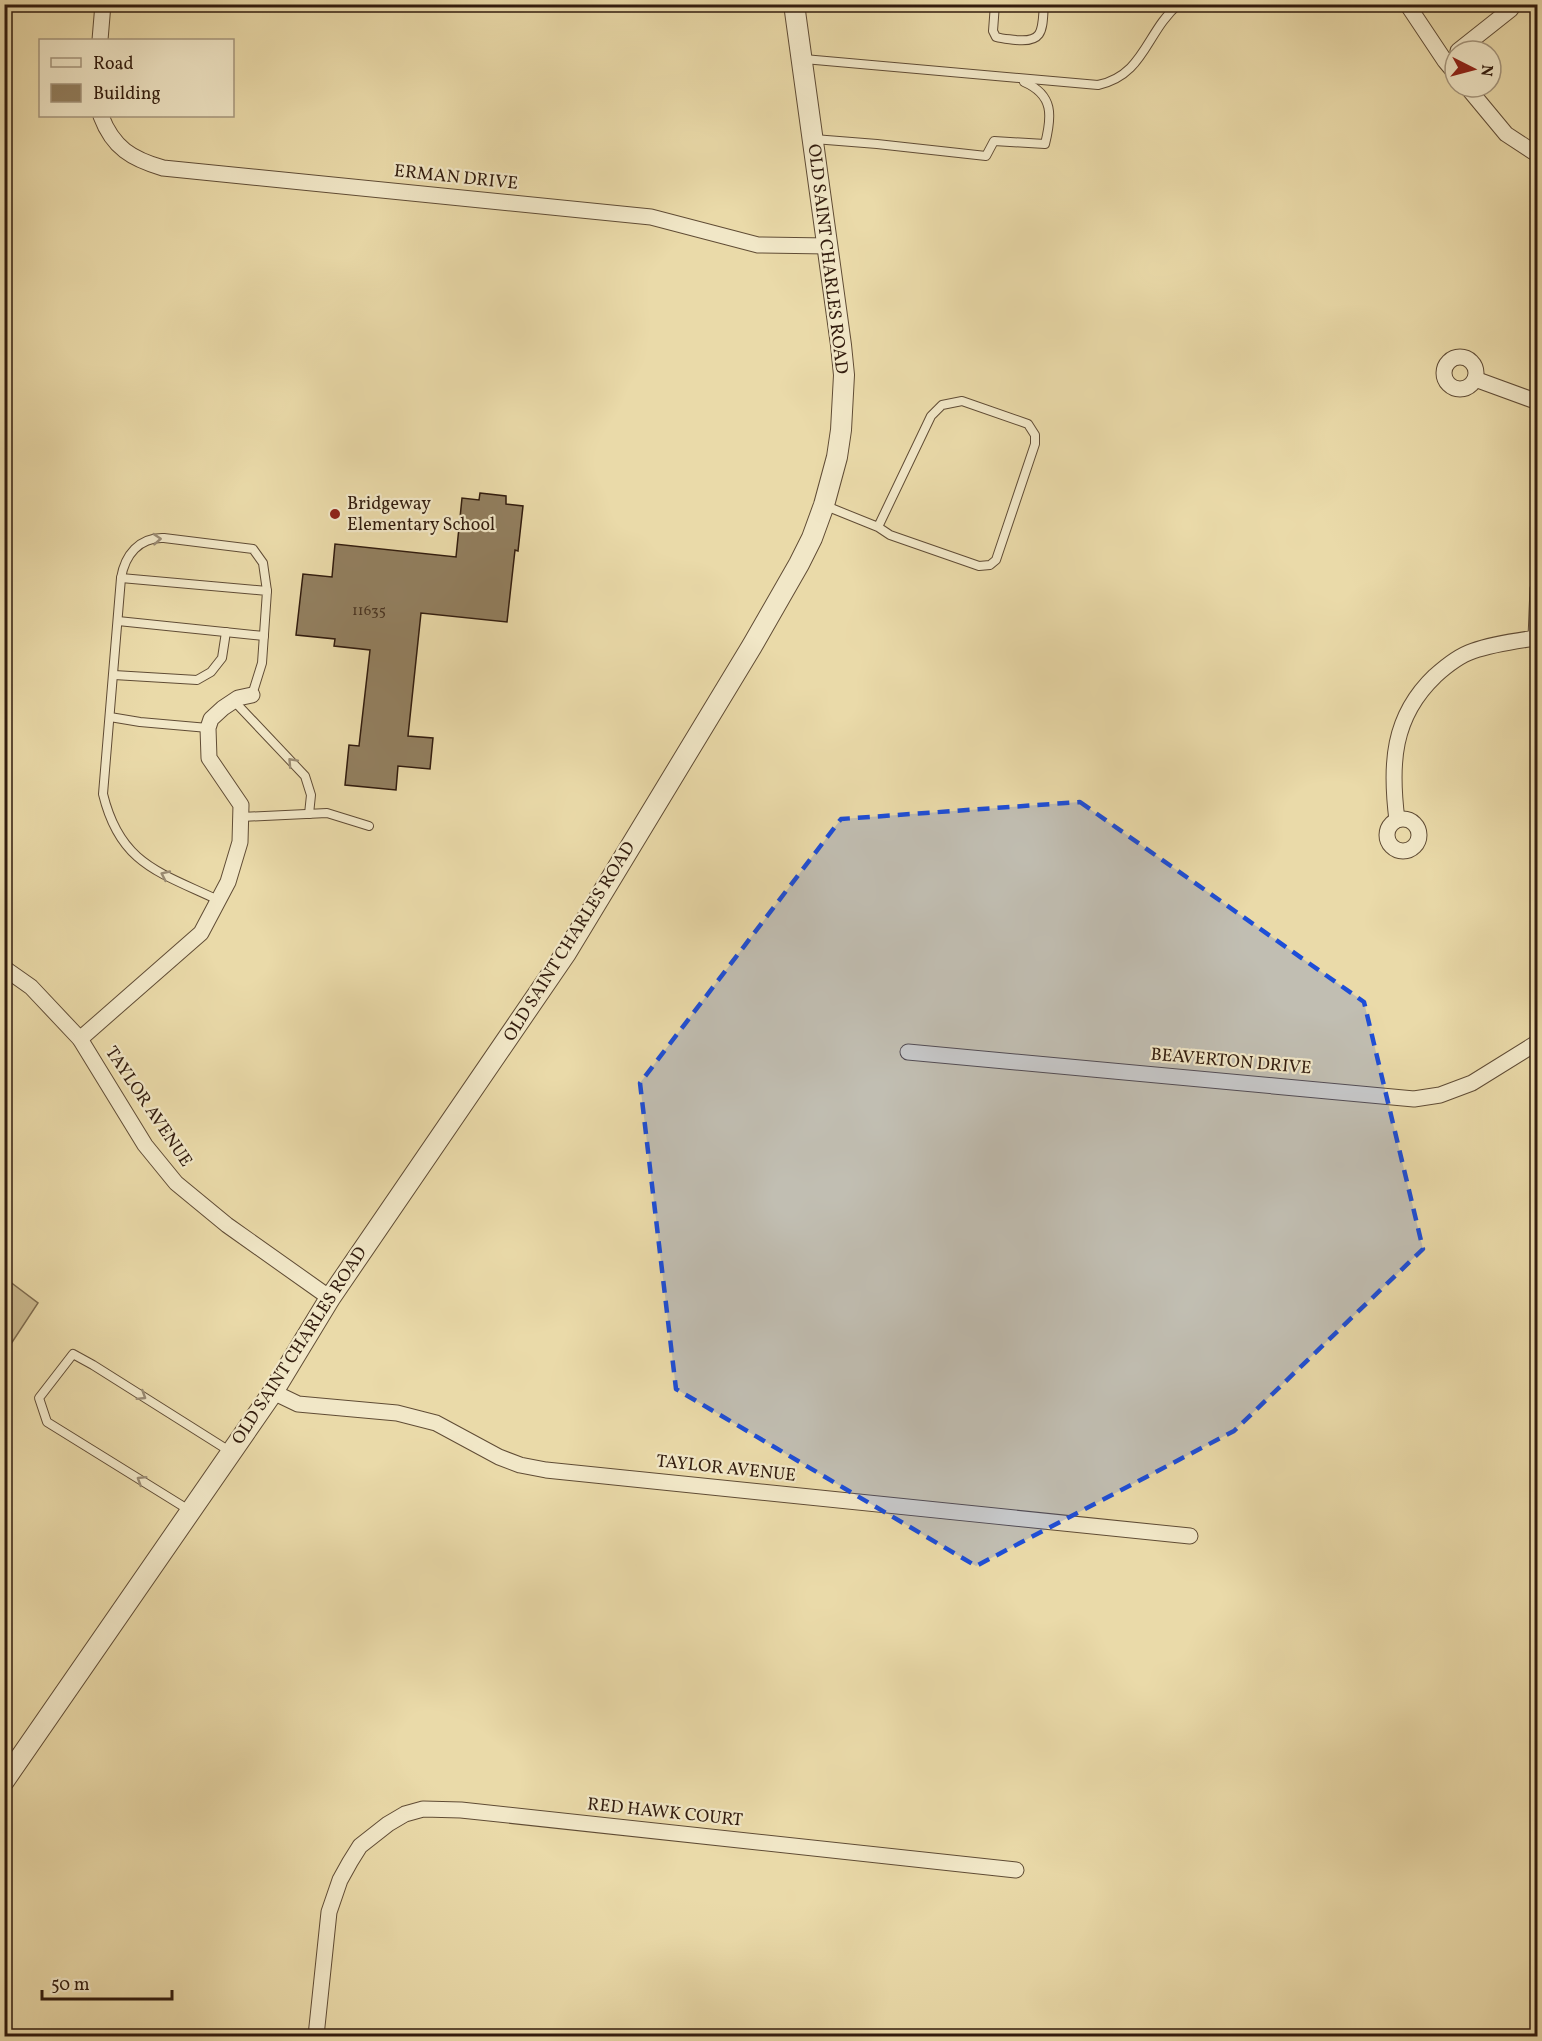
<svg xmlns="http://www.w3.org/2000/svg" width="1542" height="2041" viewBox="0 0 1542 2041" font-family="Vollkorn,serif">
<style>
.green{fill:#cbba8f;stroke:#7e6b4e;stroke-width:1.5}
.building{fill:#927f5f;stroke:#321c0e;stroke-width:1.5}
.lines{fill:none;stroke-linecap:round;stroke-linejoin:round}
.service-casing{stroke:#604c35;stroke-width:10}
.minor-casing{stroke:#604c35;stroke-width:17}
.tertiary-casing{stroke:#604c35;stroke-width:22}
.service{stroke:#f1e7c7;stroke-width:8}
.minor{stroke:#f1e7c7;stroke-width:15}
.tertiary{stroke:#f1e7c7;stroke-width:20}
.oneway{stroke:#9b8c74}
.marked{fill:#1d4ed8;fill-opacity:0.2;stroke:#1d4ed8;stroke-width:4.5;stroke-dasharray:12 8;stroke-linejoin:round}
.poi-dot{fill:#8f2418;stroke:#f1e7c7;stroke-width:2}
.labels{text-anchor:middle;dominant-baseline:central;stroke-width:4.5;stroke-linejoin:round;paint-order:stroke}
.number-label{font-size:15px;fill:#4a3522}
.street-label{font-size:18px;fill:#321c0e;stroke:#f1e7c7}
.poi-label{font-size:18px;fill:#321c0e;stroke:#f1e7c7;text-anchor:start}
</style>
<rect width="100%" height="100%" fill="#eadaa9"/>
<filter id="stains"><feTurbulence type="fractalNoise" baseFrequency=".00333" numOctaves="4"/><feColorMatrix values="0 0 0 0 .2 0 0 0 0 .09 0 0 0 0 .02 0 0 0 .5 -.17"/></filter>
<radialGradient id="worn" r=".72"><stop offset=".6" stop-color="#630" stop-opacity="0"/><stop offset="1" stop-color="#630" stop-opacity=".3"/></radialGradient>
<path class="green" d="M5,1278L38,1303L5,1353Z"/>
<path class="building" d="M480,493L506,496V504L523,506L518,551L515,550L507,622L421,613L408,736L433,738L430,769L398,766L396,790L345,785L349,745L359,746L370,650L334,646L335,639L296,635L303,574L332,577L335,544L456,557L462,498L479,500Z"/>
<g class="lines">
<g class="service-casing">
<g id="service">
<path d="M995,4L993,31L996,37C1003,39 1009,39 1016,40C1045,43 1042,28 1044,4"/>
<path d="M804,59L1098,85C1145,75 1146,31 1179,4"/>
<path d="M814,139L877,144L986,156L994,141L1045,144C1052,116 1054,95 1024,82"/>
<path d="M826,506L878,527L890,535L979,566L990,565L996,560L1035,444V435L1028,424L962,401L942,405L931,416L878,527"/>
<path d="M121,578L267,591L262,663L252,695"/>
<path d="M118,621L264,636"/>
<path d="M114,675L197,680L211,672L222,658L226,632"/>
<path d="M234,701L305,776L311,795L309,814"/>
<path d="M110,717L140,722L208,728"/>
<path d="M241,817L327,813L369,826"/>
<path d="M218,900C159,872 120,864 103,794L121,578C125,555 139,537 164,538L253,549L263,563L267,591"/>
<path d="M189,1510L47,1422L39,1398L73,1354L93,1365L231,1452"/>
</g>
</g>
<g class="minor-casing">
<g id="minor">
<path d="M1407,4L1445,61L1455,73"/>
<path d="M100,40L103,4"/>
<path d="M1458,51L1511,9L1514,4"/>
<path d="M1467,87L1506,134L1538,155"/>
<path d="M101,116C113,148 132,159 163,168L651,217L758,245L828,246"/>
<circle cx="1460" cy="373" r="16"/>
<path d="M1475,379L1538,402"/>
<path d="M1538,588L1536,638L1538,643"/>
<circle cx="1403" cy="835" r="16"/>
<path d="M1397,820C1390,765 1392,717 1435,676C1446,666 1458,656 1473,651C1493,644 1515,641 1536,638"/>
<path d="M4,968L31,987L80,1039L145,1145L176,1183L227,1225L330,1298"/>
<path d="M80,1039L201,933L228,882L240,842L241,805L209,758L208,728L211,719L223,708L238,698L252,695"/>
<path d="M908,1052L1414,1099L1440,1095L1472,1083L1538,1042"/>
<path d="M273,1392L298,1404L397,1413L436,1423L499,1457L520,1465L546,1470L1190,1536"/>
<path d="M316,2036L329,1912L340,1880L350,1862L360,1846L388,1824L405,1814L423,1809L461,1810L1016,1870"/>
</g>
</g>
<g class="tertiary-casing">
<path id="tertiary" d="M4,1781L273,1392L330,1298L566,953L752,646L799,564L812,538L824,505L837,457L841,430L844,375L841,345L794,4"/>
</g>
<use href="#service" class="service"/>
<use href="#minor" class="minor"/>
<use href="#tertiary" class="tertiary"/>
</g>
<defs><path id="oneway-chevron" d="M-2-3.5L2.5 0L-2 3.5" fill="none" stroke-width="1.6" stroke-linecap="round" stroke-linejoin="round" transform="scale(1.5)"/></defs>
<g class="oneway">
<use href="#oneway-chevron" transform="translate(157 539) rotate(-4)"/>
<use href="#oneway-chevron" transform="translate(292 762) rotate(-133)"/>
<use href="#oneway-chevron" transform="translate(165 875) rotate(-155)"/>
<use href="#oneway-chevron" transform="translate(142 1396) rotate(32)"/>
<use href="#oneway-chevron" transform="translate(141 1480) rotate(-148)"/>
</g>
<path class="marked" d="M1080,802L1364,1002L1423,1249L1234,1431L976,1566L676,1389L640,1083L841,819Z"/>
<circle class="poi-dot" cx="335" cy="514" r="6"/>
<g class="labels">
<g class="number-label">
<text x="369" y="611">11635</text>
</g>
<g class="street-label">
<text transform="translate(456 178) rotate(6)">ERMAN DRIVE</text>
<text transform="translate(827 259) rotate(83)">OLD SAINT CHARLES ROAD</text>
<text transform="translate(570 942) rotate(-58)">OLD SAINT CHARLES ROAD</text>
<text transform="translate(1231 1062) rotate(5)">BEAVERTON DRIVE</text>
<text transform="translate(148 1107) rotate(56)">TAYLOR AVENUE</text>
<text transform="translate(300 1346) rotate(-57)">OLD SAINT CHARLES ROAD</text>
<text transform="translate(726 1469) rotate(6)">TAYLOR AVENUE</text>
<text transform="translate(665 1813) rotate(6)">RED HAWK COURT</text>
</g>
<g class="poi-label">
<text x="347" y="504">Bridgeway<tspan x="347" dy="21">Elementary School</tspan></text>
</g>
</g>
<rect width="1542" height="2041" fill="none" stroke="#eadaa9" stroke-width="24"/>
<rect x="6" y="6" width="1530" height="2029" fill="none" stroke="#321c0e" stroke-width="3"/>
<rect x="12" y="12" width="1518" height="2017" fill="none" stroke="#321c0e" stroke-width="1.5"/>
<rect x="39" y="39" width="195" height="78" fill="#f1e7c7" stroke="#a5967d" stroke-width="1.5"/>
<rect x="51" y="58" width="30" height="9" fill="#f1e7c7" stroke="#a5967d" stroke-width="1.5"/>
<text x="93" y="69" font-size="18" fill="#321c0e">Road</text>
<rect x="51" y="84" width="30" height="18" fill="#927f5f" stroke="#a5967d" stroke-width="1.5"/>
<text x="93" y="99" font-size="18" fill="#321c0e">Building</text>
<g transform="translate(1473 69) rotate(96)"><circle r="28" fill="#f1e7c7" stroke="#a5967d" stroke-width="1.5"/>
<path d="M0-4.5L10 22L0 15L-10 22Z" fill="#8f2418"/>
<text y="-9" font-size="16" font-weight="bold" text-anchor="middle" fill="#321c0e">N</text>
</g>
<path d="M42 1990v9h130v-9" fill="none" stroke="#321c0e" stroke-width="3"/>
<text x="51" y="1990" font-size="18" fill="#321c0e" stroke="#f1e7c7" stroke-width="4.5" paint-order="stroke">50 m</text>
<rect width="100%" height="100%" filter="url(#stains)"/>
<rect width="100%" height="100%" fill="url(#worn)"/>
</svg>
